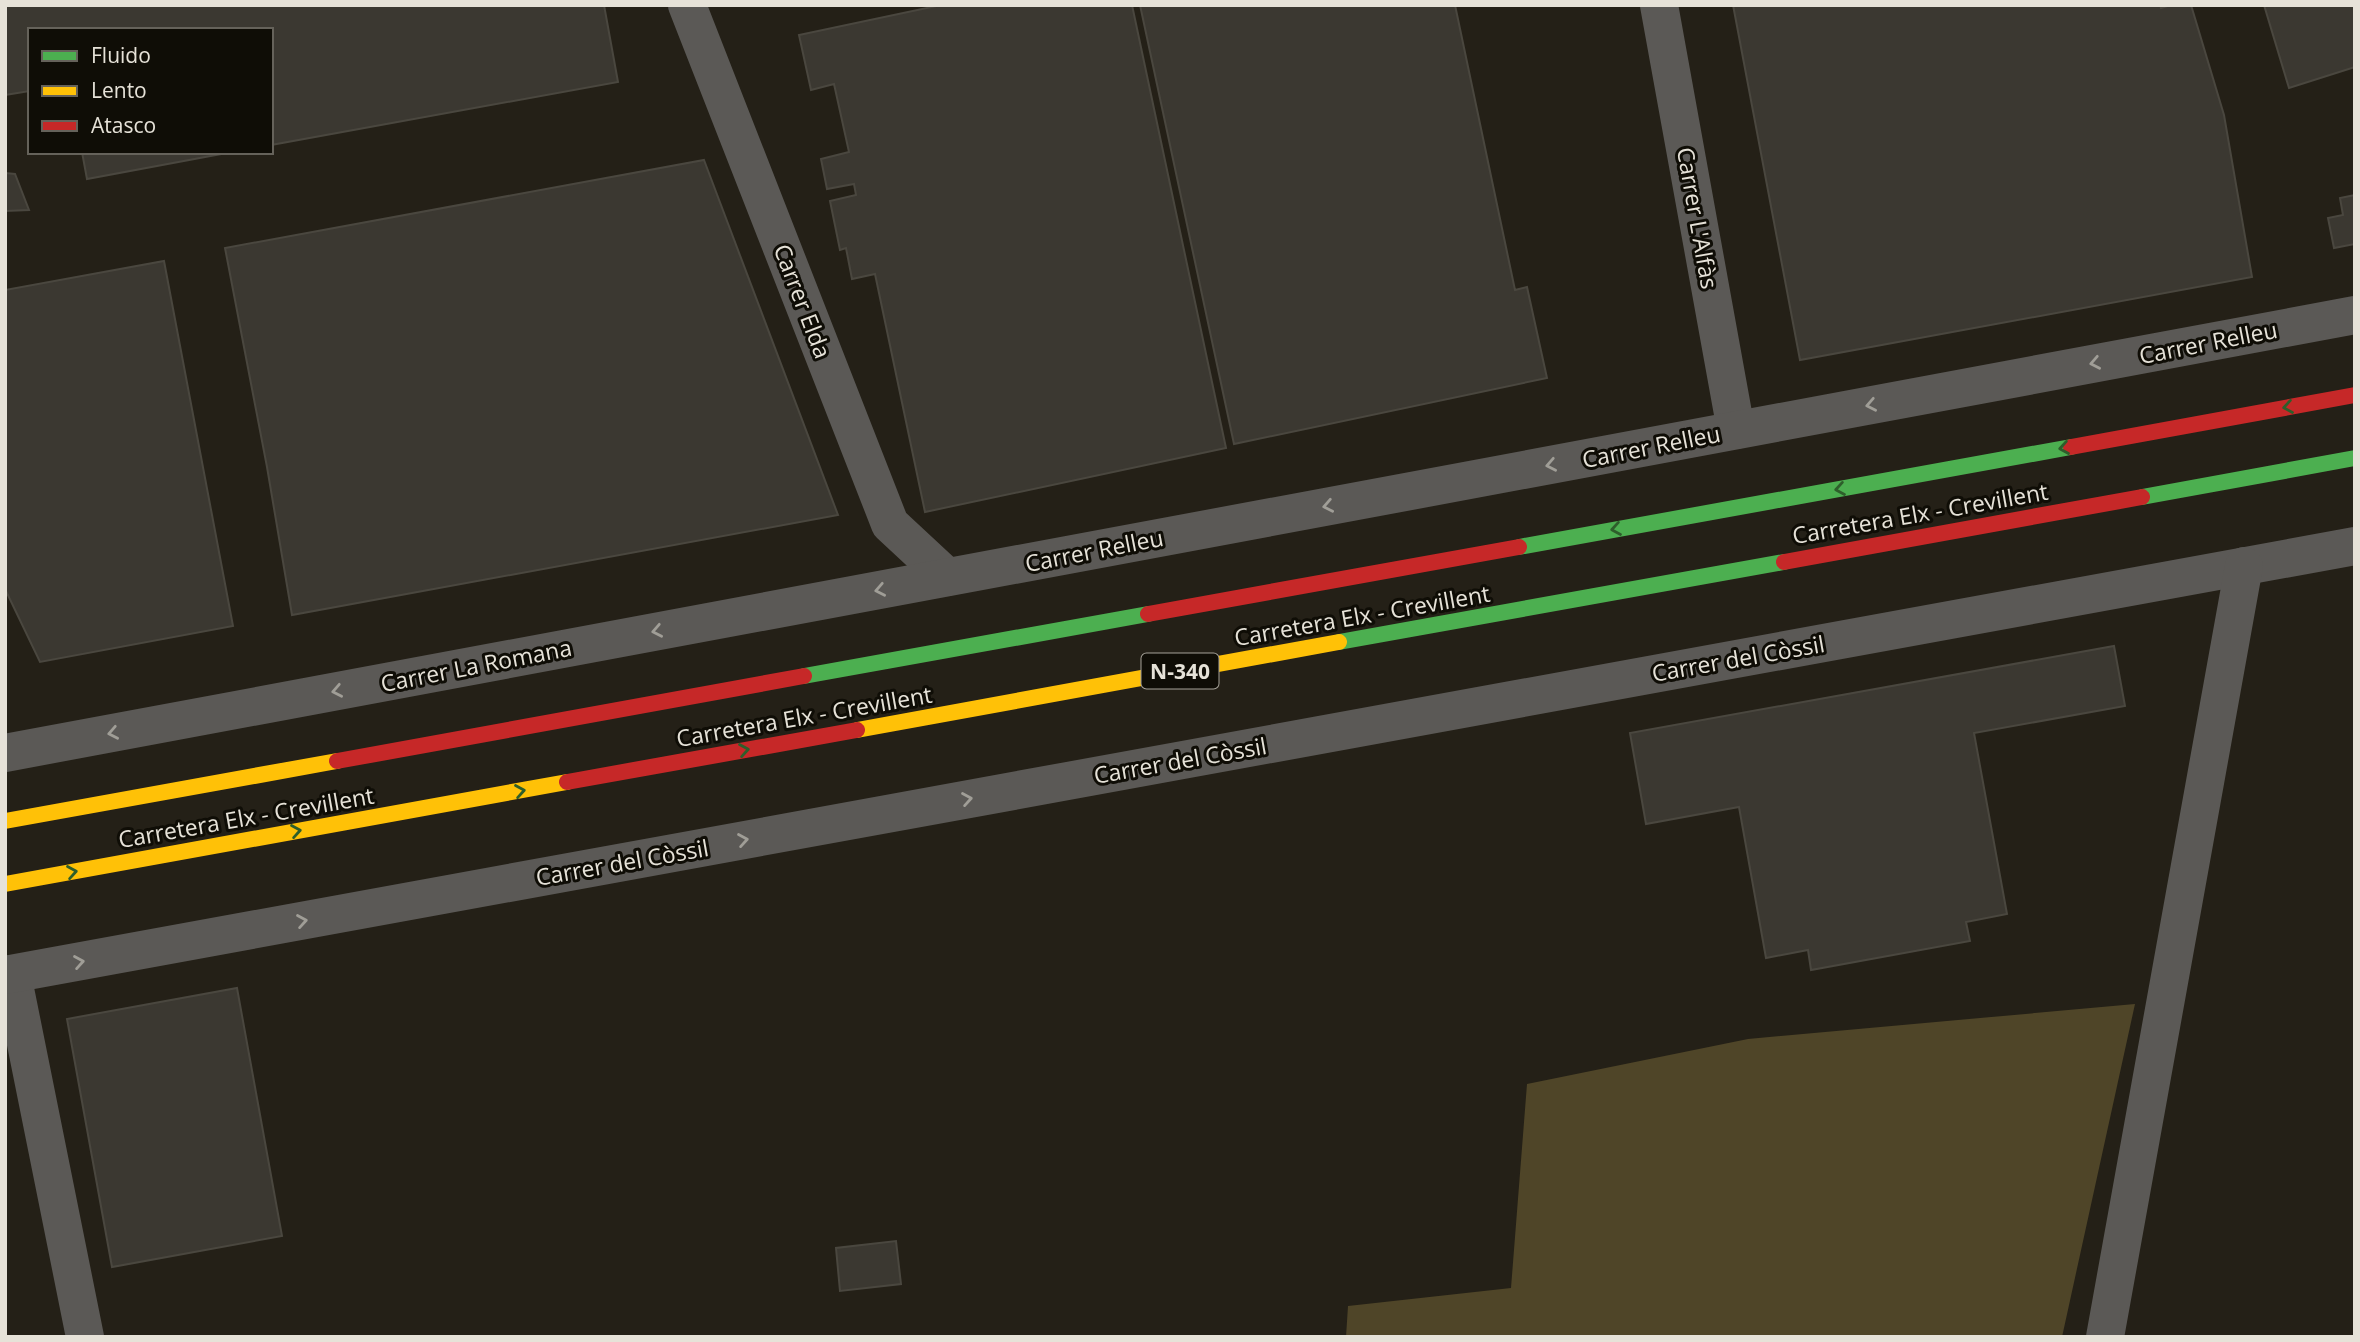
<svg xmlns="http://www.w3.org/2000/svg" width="2360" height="1342" viewBox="0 0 2360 1342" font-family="'Open Sans',sans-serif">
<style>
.green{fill:#4f4528}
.building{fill:#3b3831;stroke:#4a473f;stroke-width:2}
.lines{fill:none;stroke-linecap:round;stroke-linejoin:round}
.street{stroke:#5b5956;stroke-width:38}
.fast{stroke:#4caf50;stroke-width:16}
.slow{stroke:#ffc107;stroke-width:16}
.jam{stroke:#c62828;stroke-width:16}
.oneway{stroke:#a09e97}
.oneway2{stroke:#2e5e2b}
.labels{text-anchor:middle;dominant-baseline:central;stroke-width:6;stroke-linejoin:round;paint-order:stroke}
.shield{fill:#0f0d06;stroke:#a6a299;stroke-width:2}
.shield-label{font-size:21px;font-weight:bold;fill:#e6e2d8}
.street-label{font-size:23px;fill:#e6e2d8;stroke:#0f0d06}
</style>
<rect width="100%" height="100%" fill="#242017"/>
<path class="green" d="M2135,1004L2062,1337H1346L1348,1306L1511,1288L1527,1084L1748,1039Z"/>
<g class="building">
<path d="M5,5H604L618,82L271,145V30H30V91L5,95Z"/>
<path d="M941,5H1132L1226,448L925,512L875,274L852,279L846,248L840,250L830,201L856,195L854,184L827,189L821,159L849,152L834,84L811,90L799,35Z"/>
<path d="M1140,5H1455L1515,290L1527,287L1547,378L1234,444Z"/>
<path d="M1733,5H2160L2161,8L2171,5H2191L2224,115L2252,277L1800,360Z"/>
<path d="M2264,5H2355V67L2289,88Z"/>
<path d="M82,152H232L87,179Z"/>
<path d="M704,160L838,515L292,615L267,467L225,248Z"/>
<path d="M5,173L15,174L29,210L5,211Z"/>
<path d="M2355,195V244L2334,248L2328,218L2343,215L2340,198Z"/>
<path d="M164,261L233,626L40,662L5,589V290Z"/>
<path d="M2114,646L2125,706L1974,733L2007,914L1966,922L1970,941L1811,970L1808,950L1766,958L1739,807L1646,824L1630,733Z"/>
<path d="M237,988L282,1236L112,1267L67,1019Z"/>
<path d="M896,1241L901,1284L840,1291L836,1248Z"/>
</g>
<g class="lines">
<g class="street">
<path d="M687,5L890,524L947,577"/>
<path d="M1659,5L1736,430"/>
<path d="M5,753L2355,315"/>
<path d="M12,974L85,1337"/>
<path d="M5,975L2355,546"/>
<path d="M2105,1337L2244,566"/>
</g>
<g class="fast">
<path d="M2142,497L2355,458"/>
<path d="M1519,547L2071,447"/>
<path d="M1339,642L1784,562"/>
<path d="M804,676L1148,614"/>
</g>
<g class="slow">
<path d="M857,730L1339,642"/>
<path d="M5,821L337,761"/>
<path d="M5,884L567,782"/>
</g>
<g class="jam">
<path d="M2071,447L2355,395"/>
<path d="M1784,562L2142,497"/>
<path d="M1148,614L1519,547"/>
<path d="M337,761L804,676"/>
<path d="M567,782L857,730"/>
</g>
</g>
<defs><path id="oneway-chevron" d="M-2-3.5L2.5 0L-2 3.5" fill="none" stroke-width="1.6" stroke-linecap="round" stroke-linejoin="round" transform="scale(1.75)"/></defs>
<g class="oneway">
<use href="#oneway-chevron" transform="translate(2095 363) rotate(169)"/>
<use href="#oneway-chevron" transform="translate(1871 405) rotate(169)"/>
<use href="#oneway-chevron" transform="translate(1551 465) rotate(169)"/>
<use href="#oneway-chevron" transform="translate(1328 506) rotate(169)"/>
<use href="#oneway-chevron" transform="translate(880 590) rotate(169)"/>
<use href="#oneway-chevron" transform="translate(657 631) rotate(169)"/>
<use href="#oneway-chevron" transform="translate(337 691) rotate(169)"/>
<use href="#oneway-chevron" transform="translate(113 733) rotate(169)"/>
<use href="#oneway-chevron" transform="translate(967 799) rotate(-10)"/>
<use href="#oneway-chevron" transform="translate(743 840) rotate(-10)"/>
<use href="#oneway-chevron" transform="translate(302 921) rotate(-10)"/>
<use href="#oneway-chevron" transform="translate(79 962) rotate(-10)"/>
</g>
<g class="oneway2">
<use href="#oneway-chevron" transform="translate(2288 407) rotate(170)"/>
<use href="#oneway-chevron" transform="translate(2064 448) rotate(170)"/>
<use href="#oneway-chevron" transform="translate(1840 489) rotate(170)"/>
<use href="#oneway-chevron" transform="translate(1616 529) rotate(170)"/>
<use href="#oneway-chevron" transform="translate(744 750) rotate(-10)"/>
<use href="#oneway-chevron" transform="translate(520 791) rotate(-10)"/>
<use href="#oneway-chevron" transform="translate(296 831) rotate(-10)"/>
<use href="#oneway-chevron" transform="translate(72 872) rotate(-10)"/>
</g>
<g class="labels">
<rect class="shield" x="1141.5" y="653.5" width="77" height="35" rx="5"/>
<g class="shield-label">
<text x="1180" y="671">N-340</text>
</g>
<g class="street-label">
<text transform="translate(1698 218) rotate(80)">Carrer L'Alfàs</text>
<text transform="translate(803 301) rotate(69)">Carrer Elda</text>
<text transform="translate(2208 342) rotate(-11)">Carrer Relleu</text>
<text transform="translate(1651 446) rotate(-11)">Carrer Relleu</text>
<text transform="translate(1920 513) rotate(-10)">Carretera Elx - Crevillent</text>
<text transform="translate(1094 550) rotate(-11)">Carrer Relleu</text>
<text transform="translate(1362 615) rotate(-10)">Carretera Elx - Crevillent</text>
<text transform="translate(1738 658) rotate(-10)">Carrer del Còssil</text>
<text transform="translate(476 665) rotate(-11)">Carrer La Romana</text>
<text transform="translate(804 716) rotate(-10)">Carretera Elx - Crevillent</text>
<text transform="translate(1180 760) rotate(-10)">Carrer del Còssil</text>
<text transform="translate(246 817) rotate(-10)">Carretera Elx - Crevillent</text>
<text transform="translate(622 862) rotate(-10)">Carrer del Còssil</text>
</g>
</g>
<rect width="2360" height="1342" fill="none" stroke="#e6e2d8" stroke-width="14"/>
<rect x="28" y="28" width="245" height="126" fill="#0f0d06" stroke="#65625a" stroke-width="2"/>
<rect x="42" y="51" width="35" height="10" fill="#4caf50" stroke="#65625a" stroke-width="2"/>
<text x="91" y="63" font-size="21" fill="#e6e2d8">Fluido</text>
<rect x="42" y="86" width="35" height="10" fill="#ffc107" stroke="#65625a" stroke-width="2"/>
<text x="91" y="98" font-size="21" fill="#e6e2d8">Lento</text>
<rect x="42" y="121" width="35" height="10" fill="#c62828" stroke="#65625a" stroke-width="2"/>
<text x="91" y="133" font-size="21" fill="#e6e2d8">Atasco</text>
</svg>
